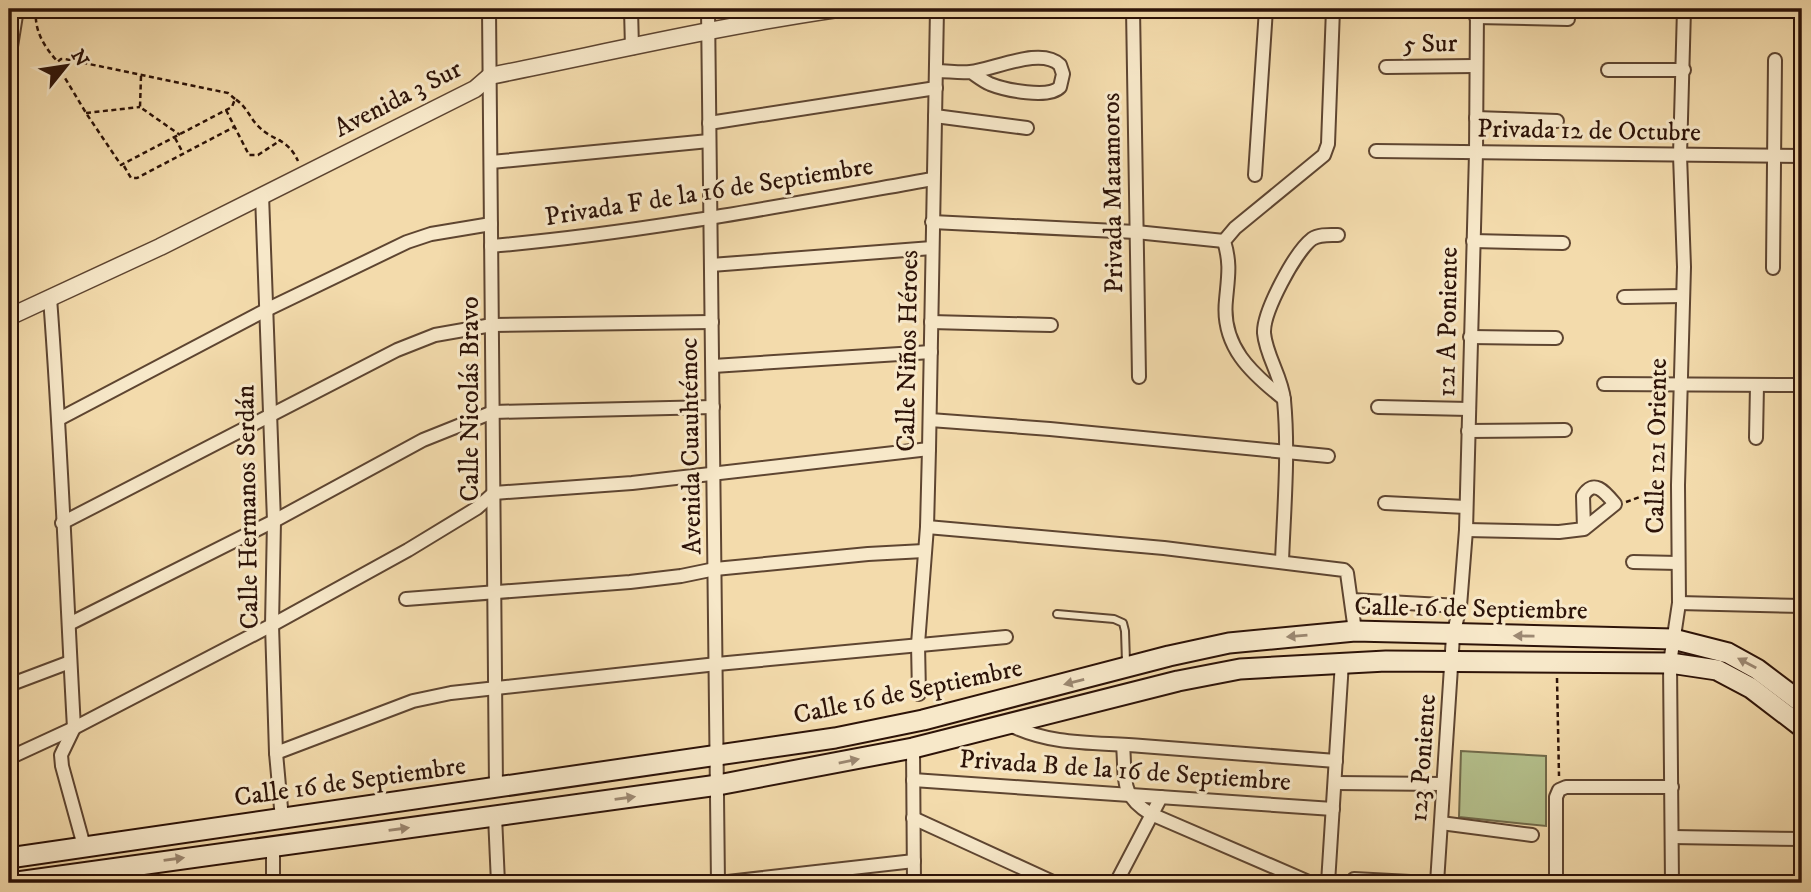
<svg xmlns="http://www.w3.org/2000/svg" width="1811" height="892" viewBox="0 0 1811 892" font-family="'IM FELL DW Pica',serif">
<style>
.green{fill:#b5c18d;stroke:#716a4a;stroke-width:2}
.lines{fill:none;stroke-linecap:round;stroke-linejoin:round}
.service-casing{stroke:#5e4531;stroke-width:10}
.minor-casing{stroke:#5e4531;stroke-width:16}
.tertiary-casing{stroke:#5e4531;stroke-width:19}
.secondary-casing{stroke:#2d1308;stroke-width:23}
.path{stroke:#2d1308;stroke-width:2.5;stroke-dasharray:5 3.5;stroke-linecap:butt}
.service{stroke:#f7e8c9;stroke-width:6}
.minor{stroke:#f7e8c9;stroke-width:12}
.tertiary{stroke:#f7e8c9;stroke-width:16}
.secondary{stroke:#f7e8c9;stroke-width:19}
.oneway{fill:#9c8872}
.labels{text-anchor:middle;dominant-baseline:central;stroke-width:6;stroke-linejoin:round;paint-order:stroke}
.street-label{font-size:26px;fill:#2d1308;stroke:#f7e8c9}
</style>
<rect width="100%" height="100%" fill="#f3dbac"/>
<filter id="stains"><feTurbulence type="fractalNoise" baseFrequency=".00286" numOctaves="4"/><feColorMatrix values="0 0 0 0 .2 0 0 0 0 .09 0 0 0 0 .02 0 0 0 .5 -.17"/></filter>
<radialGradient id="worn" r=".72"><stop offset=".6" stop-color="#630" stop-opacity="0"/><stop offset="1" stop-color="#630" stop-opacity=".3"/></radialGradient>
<path class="green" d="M1461,751L1546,756V826L1459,817Z"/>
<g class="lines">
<g class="service-casing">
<path id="service" d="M1057,614L1114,619L1123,623L1125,631L1126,662"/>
</g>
<g class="minor-casing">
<g id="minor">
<path d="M489,9L496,788"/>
<path d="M631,9L632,48"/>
<path d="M708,9L718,883"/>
<path d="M1133,9L1139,377"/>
<path d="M1476,17L1568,19"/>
<path d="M9,59L17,9"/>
<path d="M1386,67L1475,66"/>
<path d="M1608,70H1684"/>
<path d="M937,71C948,71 959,73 970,72C993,70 1041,46 1060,65L1063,74L1060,87C1049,99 1005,90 990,84C983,81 977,76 971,72"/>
<path d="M935,116L1027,128"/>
<path d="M1476,118L1557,121"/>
<path d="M709,123L936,88"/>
<path d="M1376,151L1802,156"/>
<path d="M491,162L709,141"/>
<path d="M1255,175L1266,9"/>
<path d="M262,195L274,521L272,625L276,753L282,819"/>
<path d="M932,222L1136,232L1224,241"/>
<path d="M1473,241L1563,243"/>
<path d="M491,246C640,233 786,205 933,179"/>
<path d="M711,265L932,248"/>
<path d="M1773,268L1775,60"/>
<path d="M1624,297L1683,296"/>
<path d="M50,298C61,441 66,584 74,728L61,755L62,766L84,846"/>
<path d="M931,322L1051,325"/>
<path d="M1470,337L1556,338"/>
<path d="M713,366L931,352"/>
<path d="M1604,384L1802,385"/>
<path d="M1284,399C1251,373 1221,346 1226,300C1228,277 1231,264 1224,241L1235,228L1324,155L1328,144L1333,9"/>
<path d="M1378,407L1469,409"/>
<path d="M59,419L266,310L407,242L431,234L491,224"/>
<path d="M930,420L1050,429L1328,456"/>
<path d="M1468,431L1565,430"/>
<path d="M1756,438L1757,385"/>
<path d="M1385,503L1466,507"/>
<path d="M62,523L397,350L435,335L492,325L712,322"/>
<path d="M927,527L1164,548L1344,570L1347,573L1355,631"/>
<path d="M1466,530L1559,532L1584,529L1615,504C1605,492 1594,478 1583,496L1584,529"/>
<path d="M1282,561C1284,508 1289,453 1284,400C1282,377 1266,356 1264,333C1263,312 1295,252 1312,239C1319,234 1330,235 1338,235"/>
<path d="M1633,562L1678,563"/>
<path d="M406,599L630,582L681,576L715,569L868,554L924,551"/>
<path d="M1352,600L1460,606"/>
<path d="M1679,603L1802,606"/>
<path d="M69,624L274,521L423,440L493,412L713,407"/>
<path d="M9,685L70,662"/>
<path d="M919,694L918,644L927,527L929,449L937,9"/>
<path d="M1010,725C1052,746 1096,742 1142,746C1207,751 1271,756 1336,761"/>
<path d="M1123,745C1126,779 1119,795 1151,814L1311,883"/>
<path d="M913,748L914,883"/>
<path d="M276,753L413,701L451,693L717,664L1006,637"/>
<path d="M9,758L74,728L272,625L408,550L477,508L494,493L632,483L929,449"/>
<path d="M913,780L1333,809"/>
<path d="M1336,783L1443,784"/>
<path d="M495,816L498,883"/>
<path d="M913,818L1055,883"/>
<path d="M1441,823L1532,835"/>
<path d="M1672,837L1802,839"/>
<path d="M273,846V883"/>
<path d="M1354,879L1429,883"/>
<path d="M719,883L914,861"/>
<path d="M1116,883L1161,797"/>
<path d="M1328,883L1342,662"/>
<path d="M1437,883L1453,636L1460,606L1466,530L1476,153L1477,9"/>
<path d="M1556,883V797L1559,790L1566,787H1672"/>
<path d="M1672,883L1670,663L1679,603L1678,485L1684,267L1680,155L1684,9"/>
</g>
</g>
<g class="tertiary-casing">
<path id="tertiary" d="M9,317L160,247L475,89L490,76C605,53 720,26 837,9"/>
</g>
<g class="secondary-casing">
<g id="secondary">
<path d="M9,858L835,738L923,720L1169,656L1229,643L1355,631L1673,639L1728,653L1757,669L1802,703"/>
<path d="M10,883L718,785L913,748L1178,681L1240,669L1386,661L1670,663L1717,670L1751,688L1802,727"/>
</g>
</g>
<g class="path">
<path d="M36,9C34,30 43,45 57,61"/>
<path d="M141,76L140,107L180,135"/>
<path d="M235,99L228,93L65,59H61L56,63L86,113L121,165L226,110L232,107L235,99C246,106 249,116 257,125C274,143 286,136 298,161"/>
<path d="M226,110L249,155H258L281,140"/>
<path d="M86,113L140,107"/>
<path d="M175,138L183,153"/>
<path d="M124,166L131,178H137L234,127"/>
<path d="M1626,502L1665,488"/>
<path d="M1557,678L1559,776"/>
</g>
<use href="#service" class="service"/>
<use href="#minor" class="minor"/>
<use href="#tertiary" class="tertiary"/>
<use href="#secondary" class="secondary"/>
</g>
<defs><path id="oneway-solid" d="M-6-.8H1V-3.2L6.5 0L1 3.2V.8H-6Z" transform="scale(1.75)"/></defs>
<g class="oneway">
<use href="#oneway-solid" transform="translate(1297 636) rotate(175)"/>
<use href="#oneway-solid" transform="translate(1524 636) rotate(-179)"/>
<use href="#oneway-solid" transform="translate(1747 663) rotate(-152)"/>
<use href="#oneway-solid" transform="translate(1074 682) rotate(166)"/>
<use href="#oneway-solid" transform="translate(849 761) rotate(-11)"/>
<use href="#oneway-solid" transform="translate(625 798) rotate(-8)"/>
<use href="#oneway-solid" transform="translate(399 829) rotate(-8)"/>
<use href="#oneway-solid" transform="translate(174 859) rotate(-8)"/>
</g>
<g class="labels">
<g class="street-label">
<text transform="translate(1430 44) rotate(-1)">5 Sur</text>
<text transform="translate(398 99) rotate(-27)">Avenida 3 Sur</text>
<text transform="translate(1589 131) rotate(1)">Privada 12 de Octubre</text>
<text transform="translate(709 192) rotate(-9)">Privada F de la 16 de Septiembre</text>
<text transform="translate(1113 193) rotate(-91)">Privada Matamoros</text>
<text transform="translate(1448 322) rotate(-89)">121 A Poniente</text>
<text transform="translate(908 351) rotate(-89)">Calle Niños Héroes</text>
<text transform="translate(470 399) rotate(-90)">Calle Nicolás Bravo</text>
<text transform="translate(691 446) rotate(-91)">Avenida Cuauhtémoc</text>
<text transform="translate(1657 446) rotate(-89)">Calle 121 Oriente</text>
<text transform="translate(248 507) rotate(-91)">Calle Hermanos Serdán</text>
<text transform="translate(1471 609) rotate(1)">Calle 16 de Septiembre</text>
<text transform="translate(908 692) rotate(-12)">Calle 16 de Septiembre</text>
<text transform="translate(1423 758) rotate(-86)">123 Poniente</text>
<text transform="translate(1125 771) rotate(4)">Privada B de la 16 de Septiembre</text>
<text transform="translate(350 782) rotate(-8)">Calle 16 de Septiembre</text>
</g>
</g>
<rect width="1811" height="892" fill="none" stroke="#f3dbac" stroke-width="35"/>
<rect x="10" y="10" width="1790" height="871" fill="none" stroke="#2d1308" stroke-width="3.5"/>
<rect x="18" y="18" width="1776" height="857" fill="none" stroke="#2d1308" stroke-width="2"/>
<g transform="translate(66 66) rotate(60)" stroke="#f7e8c9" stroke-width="5" paint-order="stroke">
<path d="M0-5L12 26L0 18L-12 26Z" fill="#2d1308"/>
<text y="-10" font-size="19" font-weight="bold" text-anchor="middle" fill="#2d1308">N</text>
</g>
<rect width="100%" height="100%" filter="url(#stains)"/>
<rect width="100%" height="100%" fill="url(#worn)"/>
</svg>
